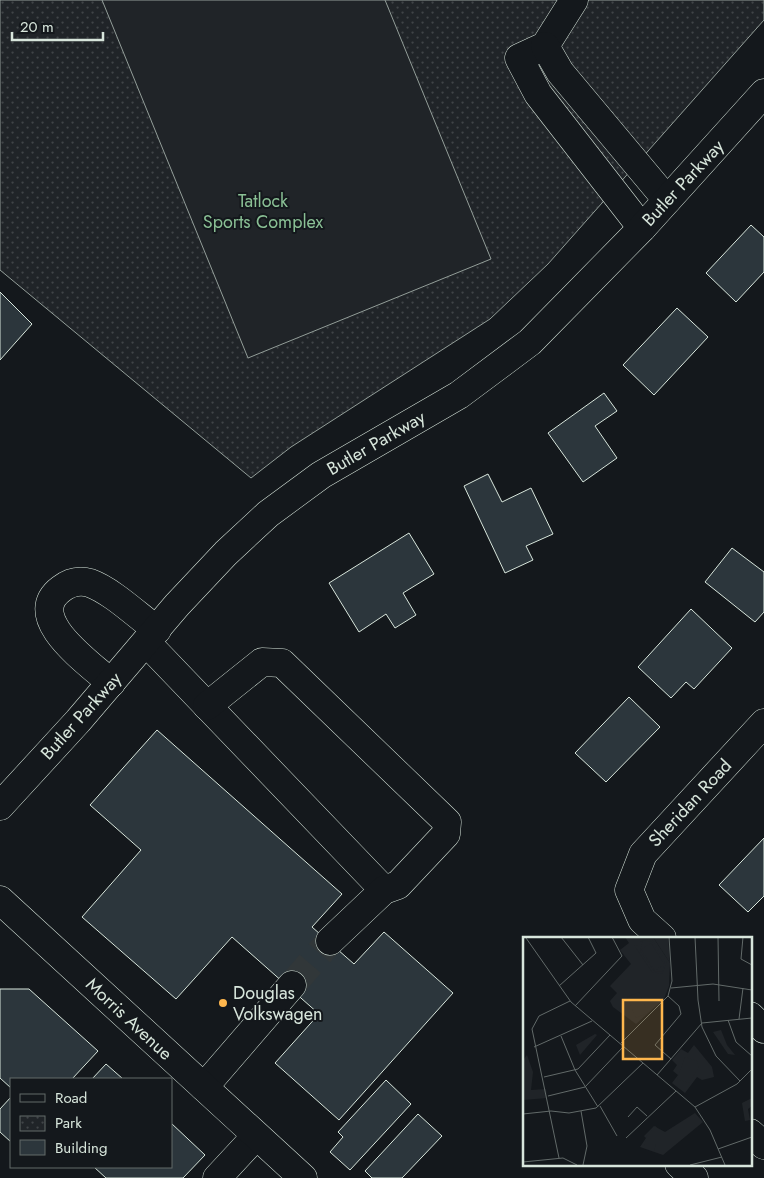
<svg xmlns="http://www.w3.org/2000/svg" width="764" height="1178" viewBox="0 0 764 1178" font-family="Jost,sans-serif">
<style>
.park{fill:url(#park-dots);stroke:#939e99}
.garden{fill:#202428;stroke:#939e99}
.building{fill:#2c363c;stroke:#d8e6dc}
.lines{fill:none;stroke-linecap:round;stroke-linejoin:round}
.minor-tunnel{stroke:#313739;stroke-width:28;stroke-dasharray:28 14;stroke-linecap:butt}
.minor-casing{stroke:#d8e6dc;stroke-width:29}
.major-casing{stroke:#d8e6dc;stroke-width:29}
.minor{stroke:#14181c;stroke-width:28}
.major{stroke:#14181c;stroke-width:28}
.poi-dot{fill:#ffb74d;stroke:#14181c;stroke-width:2}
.labels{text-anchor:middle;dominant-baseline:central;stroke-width:4;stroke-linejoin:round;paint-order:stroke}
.street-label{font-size:18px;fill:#d8e6dc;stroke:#14181c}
.park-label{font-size:18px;fill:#8ac095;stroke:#14181c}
.poi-label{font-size:18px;fill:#d8e6dc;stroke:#14181c;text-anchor:start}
.inset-road{fill:none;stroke:#626a69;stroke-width:1}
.view{fill:#ffb74d;fill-opacity:0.15;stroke:#ffb74d;stroke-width:2.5}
.inset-edge{fill:none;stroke:#d8e6dc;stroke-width:2.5}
</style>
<defs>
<pattern id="park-dots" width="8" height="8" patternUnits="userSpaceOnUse" patternTransform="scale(1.25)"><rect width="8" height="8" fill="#202428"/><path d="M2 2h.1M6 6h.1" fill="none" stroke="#404447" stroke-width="1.8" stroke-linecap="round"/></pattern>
</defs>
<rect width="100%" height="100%" fill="#14181c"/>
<path class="park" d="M0,0H764V20L548,264L490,319L291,447L251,478L0,270Z"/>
<path class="garden" d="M102,0H385L491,259L248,358Z"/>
<g class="building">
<path d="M751,225L764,237V272L736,302L706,273Z"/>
<path d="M0,292L32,324L0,360Z"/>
<path d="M677,308L708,337L654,395L623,365Z"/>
<path d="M604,393L617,411L595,426L617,458L583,482L548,433Z"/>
<path d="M488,474L502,502L531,488L553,534L526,546L533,560L505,573L464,486Z"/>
<path d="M409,533L434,574L403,593L416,615L395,628L386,614L359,632L329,583Z"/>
<path d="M732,548L764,572V612L755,622L705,582Z"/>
<path d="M691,609L732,648L694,689L686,682L671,698L638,667Z"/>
<path d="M629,697L660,727L606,782L575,753Z"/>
<path d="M157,730L342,894L312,927L354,964L384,932L453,993L339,1120L275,1063L319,1014L232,937L176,999L82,917L141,850L90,805Z"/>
<path d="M764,838V896L748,912L719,885Z"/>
<path d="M0,989H29L98,1051L72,1079H11V1088L0,1078Z"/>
<path d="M106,1064L123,1079H92Z"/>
<path d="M386,1080L411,1104L350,1170L330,1152L343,1137L338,1132Z"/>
<path d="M11,1097V1142L0,1132V1109Z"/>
<path d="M418,1114L442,1136L402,1178H372L365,1171Z"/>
<path d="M171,1123L205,1155L183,1178H106L94,1167H171Z"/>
</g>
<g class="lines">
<path class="minor-tunnel" d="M292,985L330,941"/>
<g class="minor-casing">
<g id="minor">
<path d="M574,0L545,46L519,58L538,94L642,228"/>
<path d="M545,46L560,72L667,200"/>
<path d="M146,642L384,890"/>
<path d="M111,683C91,664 22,618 61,589C70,582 80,580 90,583C112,591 138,616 157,630"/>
<path d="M207,706L262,662L282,663L447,822L446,834L398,885L384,890L330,941"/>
<path d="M0,806L78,721L177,605L226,553L268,514L321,475L459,395L530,342L642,228L764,93"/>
<path d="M662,938L642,920L629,890L643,854L764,723"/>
<path d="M750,1016L764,1029"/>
<path d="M204,1087L292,985"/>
<path d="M750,1133L764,1145"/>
<path d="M679,1164L694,1178"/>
<path d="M217,1178L256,1136"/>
</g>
</g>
<g class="major-casing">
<path id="major" d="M0,900L303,1178"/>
</g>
<use href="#minor" class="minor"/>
<use href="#major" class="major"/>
</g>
<circle class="poi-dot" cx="223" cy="1003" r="5"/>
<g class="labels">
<g class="street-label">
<text transform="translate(683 183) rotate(-47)">Butler Parkway</text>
<text transform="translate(376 443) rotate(-30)">Butler Parkway</text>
<text transform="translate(81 716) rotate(-48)">Butler Parkway</text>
<text transform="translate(690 803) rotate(-47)">Sheridan Road</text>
<text transform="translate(129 1019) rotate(43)">Morris Avenue</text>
</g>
<g class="park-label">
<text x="263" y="201">Tatlock<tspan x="263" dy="21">Sports Complex</tspan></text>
</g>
<g class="poi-label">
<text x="233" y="993">Douglas<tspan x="233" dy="21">Volkswagen</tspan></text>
</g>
</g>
<g transform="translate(523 937)">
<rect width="229" height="229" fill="#14181c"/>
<path d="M130,0H145L147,26ZM198,93L204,108L212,118L205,117L190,95ZM72,97L74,98L57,118L53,108ZM4,118L10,135L8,153L23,152L24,161L0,163V123Z" fill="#202428"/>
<path d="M102,0H130L147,26L146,49L141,62L113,87L90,70L87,64L94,56L87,49L108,27L97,13L106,6ZM171,108L189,130L191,140L179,143L174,140L162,156L149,146L155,138L150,134L154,128L149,123L158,112L165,116ZM172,176L180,185L140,218L117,210L123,201L121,199L131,189L142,195Z" fill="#202428"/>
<path d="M121,1L130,4L144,25L139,37L129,35L111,8L114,9ZM120,3L129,5L142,25L139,35L131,34L117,14ZM128,6L141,27L132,34L118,12ZM116,55L125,76L113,81L104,60ZM162,120L174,124L176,130L166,146L154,142ZM229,161V169L225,172L227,183L222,184L219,166ZM132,189L149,205L140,214L133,207L131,214L121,209L124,199Z" fill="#202428" fill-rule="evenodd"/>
<path class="inset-road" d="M38,0L60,28M172,0L175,63L179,90L193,119L217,144M195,0L196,64M220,0L218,22L229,28M3,1L48,65L172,170L187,193L202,228M36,49L73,16L65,0M148,51L190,47L229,53M145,59L156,69L158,77L132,108L148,122M52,69L99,19L89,0M216,82L220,51M205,83L213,105L229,119M38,99L52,133L75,170M98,106L145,59L149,44L146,0M11,110L69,84M134,138L179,86L229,81M21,140L55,132L87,98M25,159L62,150L100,110M77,169L94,199M172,170L214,147L229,132M58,174L64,209L60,228M0,177L28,174L46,176L73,171L120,126M105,180L114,170L124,179M103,201L153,154M195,212L229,200M36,221L9,92L16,79L47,64M0,225L40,221L54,228M167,228L199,220"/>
<path class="view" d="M100,63H139V122H100Z"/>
<rect width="229" height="229" class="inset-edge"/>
</g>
<rect x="10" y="1078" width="162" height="90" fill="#14181c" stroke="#626a69"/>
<rect x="20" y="1094" width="25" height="8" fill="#14181c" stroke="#626a69"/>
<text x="55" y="1103" font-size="15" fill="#d8e6dc">Road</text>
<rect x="20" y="1116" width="25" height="15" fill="url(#park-dots)" stroke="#626a69"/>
<text x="55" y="1128" font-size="15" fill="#d8e6dc">Park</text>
<rect x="20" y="1140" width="25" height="15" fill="#2c363c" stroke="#626a69"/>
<text x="55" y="1153" font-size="15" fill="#d8e6dc">Building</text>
<path d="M12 32v8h91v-8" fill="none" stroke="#d8e6dc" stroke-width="2.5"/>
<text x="20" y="32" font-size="15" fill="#d8e6dc" stroke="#14181c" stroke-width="4" paint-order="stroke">20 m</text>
</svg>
